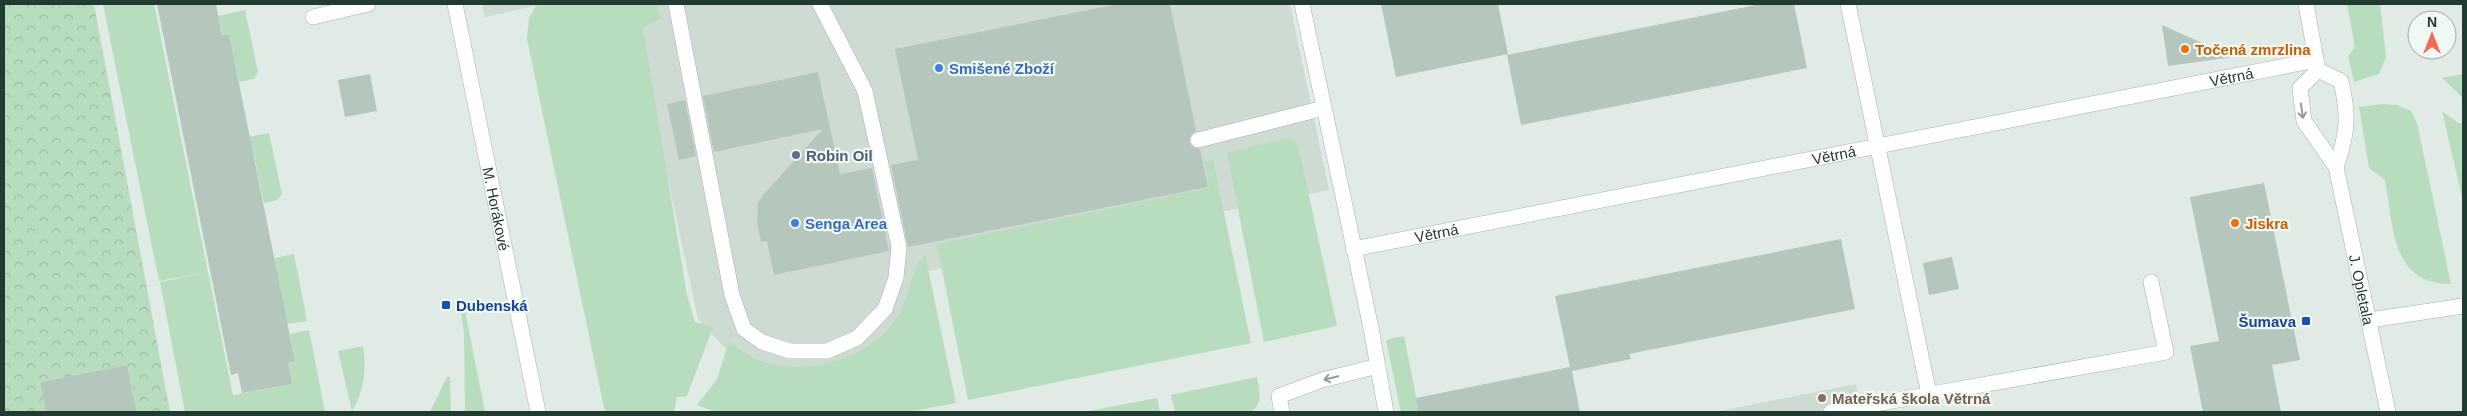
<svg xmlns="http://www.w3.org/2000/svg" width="2467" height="416" viewBox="0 0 2467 416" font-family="Helvetica,sans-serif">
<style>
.built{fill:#cedbd3}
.green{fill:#b8dcbe}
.park{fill:url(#park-crowns)}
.building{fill:#b5c6bd}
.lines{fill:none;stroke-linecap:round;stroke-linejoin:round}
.service-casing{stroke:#a3b3ab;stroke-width:16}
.minor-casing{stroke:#a3b3ab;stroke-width:16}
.tertiary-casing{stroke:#a3b3ab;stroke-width:16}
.service{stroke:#fff;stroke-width:15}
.minor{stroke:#fff;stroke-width:15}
.tertiary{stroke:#fff;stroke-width:15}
.oneway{stroke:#909d98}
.food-dot{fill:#e8710a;stroke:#f0f8f3;stroke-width:2}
.shop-dot{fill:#3f7fe0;stroke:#f0f8f3;stroke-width:2}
.service-dot{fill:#5c6f8a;stroke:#f0f8f3;stroke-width:2}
.transit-dot{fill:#1a4fb4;stroke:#f0f8f3;stroke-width:2}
.education-dot{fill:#8d6e63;stroke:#f0f8f3;stroke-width:2}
.labels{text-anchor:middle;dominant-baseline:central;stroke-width:4.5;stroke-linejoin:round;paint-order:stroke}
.food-label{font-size:15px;font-weight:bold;fill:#c56008;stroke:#f0f8f3;text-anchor:start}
.shop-label{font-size:15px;font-weight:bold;fill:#366cbe;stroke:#f0f8f3;text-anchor:start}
.street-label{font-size:15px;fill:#213b31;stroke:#f0f8f3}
.service-label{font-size:15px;font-weight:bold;fill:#4e5e75;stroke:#f0f8f3;text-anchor:start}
.transit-label{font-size:15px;font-weight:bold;fill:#164399;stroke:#f0f8f3;text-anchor:start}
.education-label{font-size:15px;font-weight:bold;fill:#785e54;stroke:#f0f8f3;text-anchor:start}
</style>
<defs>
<pattern id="park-crowns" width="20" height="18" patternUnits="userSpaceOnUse" patternTransform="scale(1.25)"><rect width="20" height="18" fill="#b8dcbe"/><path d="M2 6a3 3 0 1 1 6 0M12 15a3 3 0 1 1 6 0" fill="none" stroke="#9ebea4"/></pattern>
</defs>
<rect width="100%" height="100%" fill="#e0ebe5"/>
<g class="built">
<path d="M482,4H544L485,17Z"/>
<path d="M630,4H1290L1329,190L915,274L905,322L855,364L785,373L732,356L698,319Z"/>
<path d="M1856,384L1862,412H1715Z"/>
</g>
<g class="green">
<path d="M103,4H154L208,272L159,281Z"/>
<path d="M537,4H656L661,18L643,28L687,295L695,322L713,327L687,396L677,397L674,412H605L527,39L529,18Z"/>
<path d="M2347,4H2380L2386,57L2379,74L2354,82L2348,56L2355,47Z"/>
<path d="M245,10L258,72L254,79L239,82L229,34L223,35L218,16Z"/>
<path d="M2463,74V98L2442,78Z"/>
<path d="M2383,104L2397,105L2411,111L2417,123L2451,284C2390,284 2394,226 2385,180L2369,168L2359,107Z"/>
<path d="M2442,111L2457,122L2463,124V201Z"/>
<path d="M269,133L282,194L277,200L264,203L254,156H248L244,138Z"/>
<path d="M1286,138L1295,140L1299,149L1337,326L1264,342L1227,153Z"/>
<path d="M1213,160L1251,343L968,400L937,244L1209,188L1204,162Z"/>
<path d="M294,254L307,321L287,324L267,260Z"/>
<path d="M925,254L956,403L908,412H715L697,405L717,379L729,342C736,346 744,353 751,357C799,380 870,361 898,316C911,296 909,272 925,254Z"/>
<path d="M208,272L233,395L291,384L288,363L295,361L290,334L309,330L325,412H185L160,282Z"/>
<path d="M464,306L485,412H465L464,332L460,307Z"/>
<path d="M1404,336L1419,412H1401L1386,340Z"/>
<path d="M363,346C367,368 364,392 352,411L338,351Z"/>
<path d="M447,377H450V381L451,412H430Z"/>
<path d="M1257,377C1259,390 1264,403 1251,412H1175L1171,395Z"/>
<path d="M1157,398L1160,412H1084Z"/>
</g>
<path class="park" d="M4,4H94L170,412H137L127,365L40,382L46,412H4Z"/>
<g class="building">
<path d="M157,4H216L222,35L229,34L295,361L288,363L292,384L242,393L238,373L231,375Z"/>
<path d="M1118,4H1170L1196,131L1191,134L1189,142L1192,147L1200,149L1208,187L908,247L891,165L918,160L895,49Z"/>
<path d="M1381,4H1498L1508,54L1396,77Z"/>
<path d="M1761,4H1794L1807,68L1521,125L1507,55Z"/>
<path d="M2162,25L2233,57L2168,66Z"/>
<path d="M818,72L840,174L872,168L889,251L774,275L767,241L761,242L757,221L758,203L763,195L823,129L714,152L703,96Z"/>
<path d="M370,74L377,111L345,117L338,80Z"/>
<path d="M685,100L696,156L679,160L667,104Z"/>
<path d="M2264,183L2300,360L2272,365L2281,412H2203L2190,346L2219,341L2190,197Z"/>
<path d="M1841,239L1855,309L1629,354L1631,359L1572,371L1580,412H1418L1416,398L1570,367L1555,296Z"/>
<path d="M1952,257L1959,289L1929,295L1923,263Z"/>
<path d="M127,365L137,412H46L40,382Z"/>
</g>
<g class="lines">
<g class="service-casing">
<g id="service">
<path d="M676,4L732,295L744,329L762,342L790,351H827L857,338L885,309L896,278L899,247L865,91L820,4"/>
<path d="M1848,4L1929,394"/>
<path d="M313,17L368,4"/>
<path d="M1198,140L1324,108"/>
<path d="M1831,412L2166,352L2151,282"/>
</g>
</g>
<g class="minor-casing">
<g id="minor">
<path d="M1302,4L1371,328L1386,412"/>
<path id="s1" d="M1353,249L2316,60"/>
<path d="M2370,320L2463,306"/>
<path d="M1282,412L1279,396L1322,380L1378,366"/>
</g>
</g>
<g class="tertiary-casing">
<g id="tertiary">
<path id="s2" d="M455,4L538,412"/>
<path d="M2306,4L2318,70"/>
<path id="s3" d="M2318,70L2300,88L2304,121L2336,167L2388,412"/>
<path d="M2318,70L2341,81C2349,116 2348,132 2336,167"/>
</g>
</g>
<use href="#service" class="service"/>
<use href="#minor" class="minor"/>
<use href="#tertiary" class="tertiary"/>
</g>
<defs><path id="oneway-shaft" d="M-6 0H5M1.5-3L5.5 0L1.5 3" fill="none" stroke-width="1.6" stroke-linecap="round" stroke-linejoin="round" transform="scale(1.25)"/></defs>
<g class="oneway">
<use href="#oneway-shaft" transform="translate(2302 111) rotate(82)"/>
<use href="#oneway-shaft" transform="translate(1331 378) rotate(166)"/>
</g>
<g class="food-dot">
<circle cx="2185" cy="49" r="5"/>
<circle cx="2235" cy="223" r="5"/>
</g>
<g class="shop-dot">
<circle cx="939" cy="68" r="5"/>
<circle cx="795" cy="223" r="5"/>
</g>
<circle class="service-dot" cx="796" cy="155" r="5"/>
<g class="transit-dot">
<rect x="441" y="300" width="10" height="10" rx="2.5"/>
<rect x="2301" y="316" width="10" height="10" rx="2.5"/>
</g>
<circle class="education-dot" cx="1822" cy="398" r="5"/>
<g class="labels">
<g class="food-label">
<text x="2195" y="49">Točená zmrzlina</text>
<text x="2245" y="223">Jiskra</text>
</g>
<g class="shop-label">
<text x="949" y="68">Smišené Zboží</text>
<text x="805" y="223">Senga Area</text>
</g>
<g class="street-label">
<text stroke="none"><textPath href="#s1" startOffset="895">Větrná</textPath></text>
<text stroke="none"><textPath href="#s1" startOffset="490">Větrná</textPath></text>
<text stroke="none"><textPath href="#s2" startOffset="209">M. Horákové</textPath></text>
<text stroke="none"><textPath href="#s1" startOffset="85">Větrná</textPath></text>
<text stroke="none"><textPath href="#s3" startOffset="240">J. Opletala</textPath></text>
</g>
<g class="service-label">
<text x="806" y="155">Robin Oil</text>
</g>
<g class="transit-label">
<text x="456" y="305">Dubenská</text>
<text x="2296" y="321" text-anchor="end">Šumava</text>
</g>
<g class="education-label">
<text x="1832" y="398">Mateřská škola Větrná</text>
</g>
</g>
<rect width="2467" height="416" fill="none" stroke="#213b31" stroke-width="10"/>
<g transform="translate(2432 35)"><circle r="24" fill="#f0f8f3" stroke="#9daca5"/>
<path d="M0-4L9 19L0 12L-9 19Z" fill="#f26a56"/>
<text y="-8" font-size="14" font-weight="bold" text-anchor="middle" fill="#213b31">N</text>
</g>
</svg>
